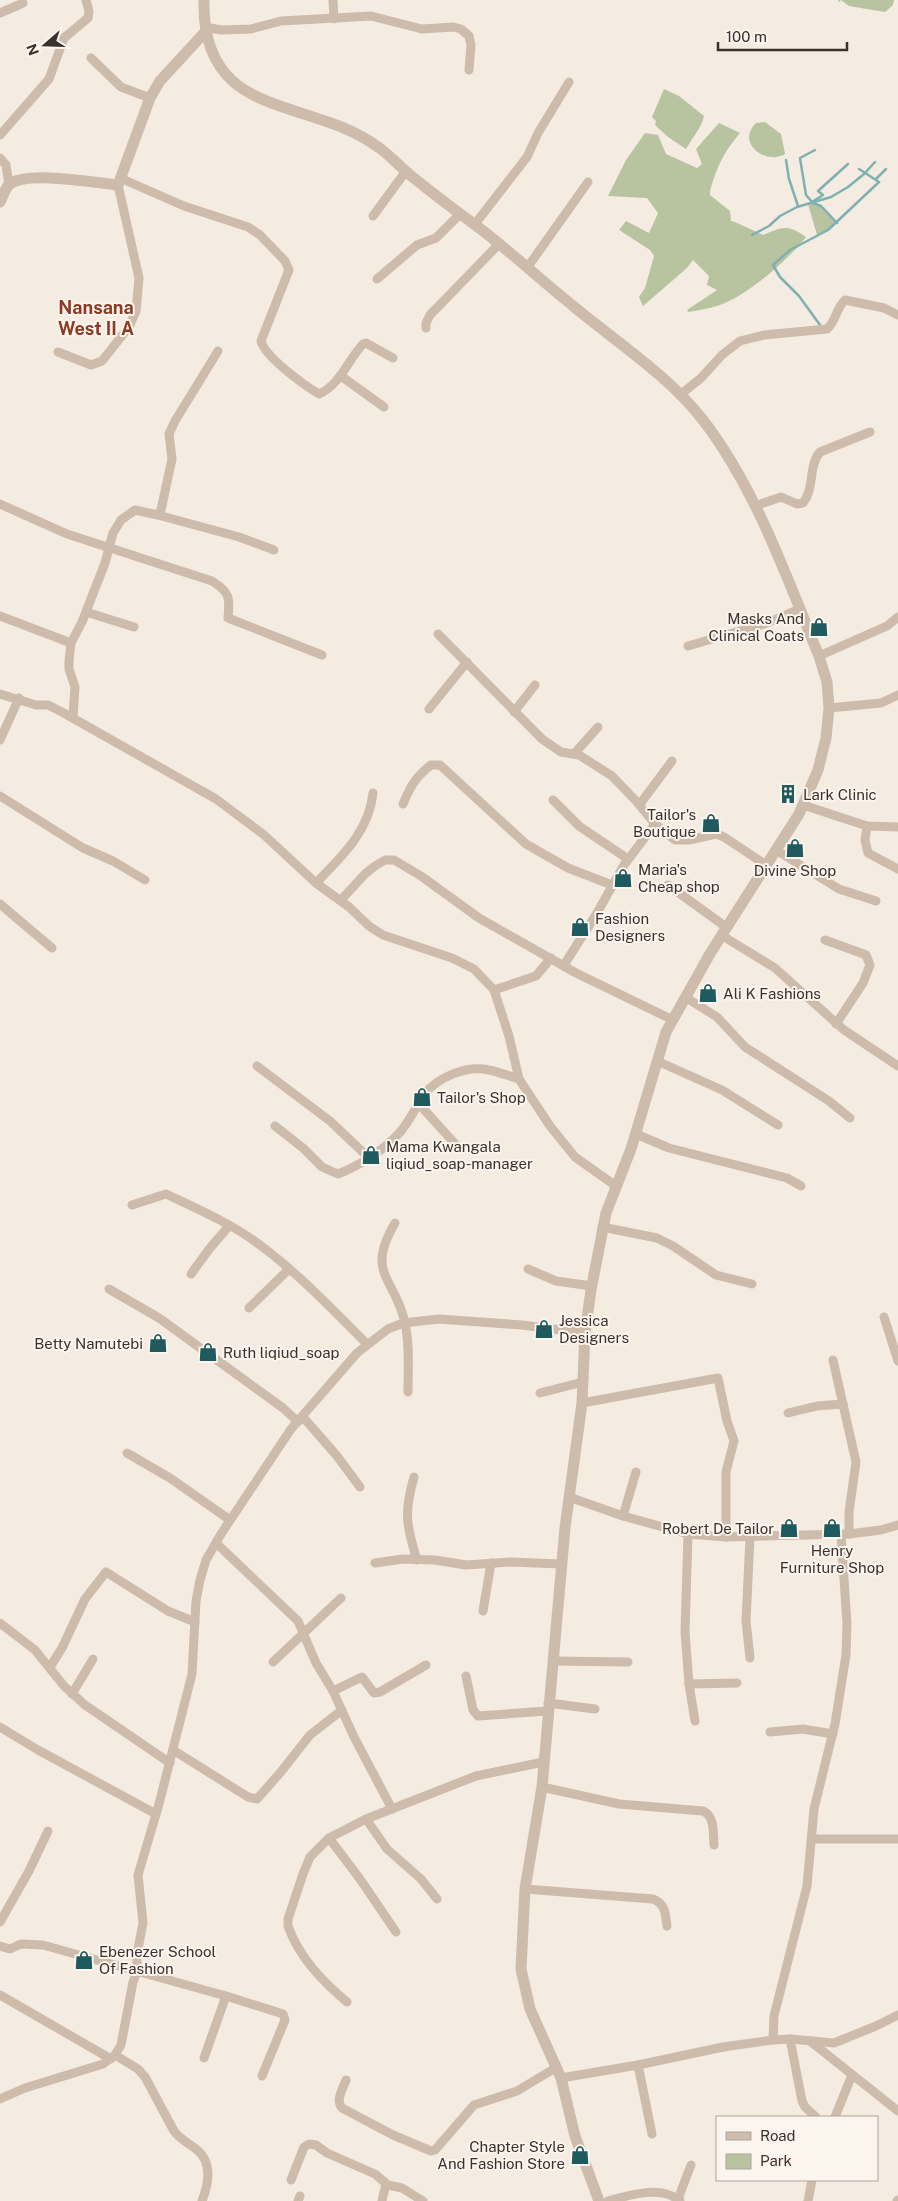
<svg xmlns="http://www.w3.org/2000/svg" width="898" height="2201" viewBox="0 0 898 2201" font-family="'Public Sans',sans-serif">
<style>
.green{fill:#b8c4a0}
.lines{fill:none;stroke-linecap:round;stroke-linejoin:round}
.stream{stroke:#7fb0b2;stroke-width:2.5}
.minor{stroke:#cdbbac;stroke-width:9}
.tertiary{stroke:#cdbbac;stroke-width:11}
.labels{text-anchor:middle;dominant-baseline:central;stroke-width:4;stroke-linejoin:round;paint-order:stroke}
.poi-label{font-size:15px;fill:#3b302b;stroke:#fbf5ee;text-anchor:start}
.quarter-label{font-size:18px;font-weight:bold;fill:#8c3b22;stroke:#fbf5ee}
</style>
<rect width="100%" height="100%" fill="#f4ebe1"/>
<g class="green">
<path d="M838,0H894L893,5L885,12L849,6L841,0L839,2Z"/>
<path d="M664,89L679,96L704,116C702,127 692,138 686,149L668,137L655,125L656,121L652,117Z"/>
<path d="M765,122L781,134L785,154C772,162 751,154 749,138C749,132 752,127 756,123Z"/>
<path d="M719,123L740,133C724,152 717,166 710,191V195L730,211L731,221L735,222L763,235C783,227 787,224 806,237C789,259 751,292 725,303C713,308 701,310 688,312L687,310L717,290L707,285L709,276L693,260L687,268L643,306L639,297L645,288L654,256L650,250L619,230L626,221L649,233L658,213L647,198L608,196L626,160L645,133L658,135L666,154L697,168L702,164L696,149Z"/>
<path d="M813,203L821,206L837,223L828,230L817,235L808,204Z"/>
</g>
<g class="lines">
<g class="stream">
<path d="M815,150L800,158L806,195L813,203L821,206L837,223"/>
<path d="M786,160L789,179L798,206"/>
<path d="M876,179L886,169"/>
<path d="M812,202L823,195L818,191L848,164"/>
<path d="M752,235L769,226L780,216L797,207L831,197L848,187L864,174L875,162"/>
<path d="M820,325L799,296L780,277L773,265L790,250L828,230L879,182L859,169"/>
</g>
<g class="minor">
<path d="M333,0L334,19"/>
<path d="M0,13L23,3"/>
<path d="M205,27L221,30L251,29L281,21L371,16L422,29L453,27L461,29L469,36L471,45L469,70"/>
<path d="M91,58L121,87L150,98"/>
<path d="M0,135L49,79L64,38L88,18L89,11L86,0"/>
<path d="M0,158L6,165L9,185"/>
<path d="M120,178L184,206L248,227L260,235L285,261L289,270L261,341C265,357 304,385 319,394C340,385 348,360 363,344L366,343L393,358"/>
<path d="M373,216L406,171"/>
<path d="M475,224L527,157L538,133L569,82"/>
<path d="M527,268L588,182"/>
<path d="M377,279L417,245L436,238L460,214"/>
<path d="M426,328V323L430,315L498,245"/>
<path d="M58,352L91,365L102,361L129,327L136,311L139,278L118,185"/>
<path d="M341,376L384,407"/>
<path d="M680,395L701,378L722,355L740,341L764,335L827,329C836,322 836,308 845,300L884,308L898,315"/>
<path d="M0,504L67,534L212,581C230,592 230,598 228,618L322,655"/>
<path d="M755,506L781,497L797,504L803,503C815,488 808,466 820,452L870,432"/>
<path d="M158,515L239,537L274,550"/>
<path d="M86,612L134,627"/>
<path d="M0,616L71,643"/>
<path d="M438,634L542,739L561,752L579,755L612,776L636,801L655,824L675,840H689L716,834L724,837L766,865"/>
<path d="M688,646L767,623L799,609"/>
<path d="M819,656L887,626L898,617"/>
<path d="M0,694L36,705H48L62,712L216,799L263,834L316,883L349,907L369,926L383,935L452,958L474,969L494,990L509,1036L519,1079L550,1126L575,1157L616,1186"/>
<path d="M829,708L881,703L898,695"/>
<path d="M429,709L467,662"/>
<path d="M514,712L535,685"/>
<path d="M73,717L75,687L69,669V661L71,643L82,622L105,563L113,533L121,520L135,510L158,515L161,510L172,459L169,434L175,421L218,351"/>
<path d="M0,740L19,698"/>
<path d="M574,754L598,727"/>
<path d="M0,796L83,848L113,861L145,880"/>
<path d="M553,800L579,826L628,859"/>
<path d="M403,804C410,787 416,776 431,765H440L526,844L568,868L612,885"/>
<path d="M640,804L672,761"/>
<path d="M803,805L867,826L898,827"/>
<path d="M867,826L865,840L868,853L898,869"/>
<path d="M776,850L839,889L876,901"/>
<path d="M316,883C341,857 369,832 373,793"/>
<path d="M668,885L726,927"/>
<path d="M341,900L365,874L375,866L385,860H394L421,876L479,918L576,973L673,1020"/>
<path d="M0,904L52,948"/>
<path d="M721,935L775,968L844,1030L898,1066"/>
<path d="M825,940L861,953L866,955L870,965L863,983L836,1024"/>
<path d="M564,965L597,913L624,865L655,824"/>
<path d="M494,990L536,976L551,958"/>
<path d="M685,997L717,1017L745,1047L829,1101L850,1118"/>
<path d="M657,1061L722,1090L778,1125"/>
<path d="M257,1066L330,1121L368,1157"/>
<path d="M419,1104L457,1146"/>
<path d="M275,1126L303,1148L322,1167L338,1174C359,1166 386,1149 401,1131C410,1120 416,1107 424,1095C437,1077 467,1065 489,1070C499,1072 509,1076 519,1079"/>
<path d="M636,1134L669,1148L787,1178L801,1186"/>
<path d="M132,1205L166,1194C198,1209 232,1224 260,1245C299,1274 333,1310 367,1344"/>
<path d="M395,1223C365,1274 395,1277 405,1323C410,1345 408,1370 408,1392"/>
<path d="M602,1227L657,1238L673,1246L716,1275L752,1284"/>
<path d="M528,1269L556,1281L592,1286"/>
<path d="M191,1274L210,1248L229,1226"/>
<path d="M109,1289L159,1318L283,1408L298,1422"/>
<path d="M249,1308L289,1269"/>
<path d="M884,1317L898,1361"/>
<path d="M833,1360L856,1462L849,1512V1534"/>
<path d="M540,1393L583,1382"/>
<path d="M582,1403L718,1378L727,1421L734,1441L726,1472V1537"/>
<path d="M788,1413L817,1406L843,1404"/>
<path d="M303,1417L337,1456L360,1487"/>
<path d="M127,1453L170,1478L230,1520"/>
<path d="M414,1477C404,1512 406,1525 417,1560"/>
<path d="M569,1497L623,1516L688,1534L726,1537L849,1534L881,1530L898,1525"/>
<path d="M623,1516L636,1472"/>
<path d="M688,1534L685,1632L689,1684L695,1721"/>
<path d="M750,1537L746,1621L750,1658"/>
<path d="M216,1543L298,1621L316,1663L333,1691L354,1737L392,1809"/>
<path d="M375,1563L403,1559L435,1560L466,1565L511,1562L561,1564"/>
<path d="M483,1611L491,1563"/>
<path d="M0,1623L35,1650L64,1686L85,1705L170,1763"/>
<path d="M554,1661L628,1662"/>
<path d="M273,1662L341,1598"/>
<path d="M50,1667L62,1648L85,1599L106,1572L168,1611L195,1622"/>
<path d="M466,1676L473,1710L478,1716L547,1711"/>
<path d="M689,1684L737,1683"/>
<path d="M333,1691L362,1677L374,1693L380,1692L426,1665"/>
<path d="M72,1694L93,1659"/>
<path d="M548,1703L595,1709"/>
<path d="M0,1727L38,1750L156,1814"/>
<path d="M770,1732L803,1729L833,1734"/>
<path d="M173,1750L248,1797L257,1799L280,1773L310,1735L342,1710"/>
<path d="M542,1787L619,1804L703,1811C715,1816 713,1833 714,1845"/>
<path d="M366,1819L387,1849L421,1879L437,1899"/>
<path d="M329,1838L360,1879L396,1932"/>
<path d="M812,1839H898"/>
<path d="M525,1889L653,1899C666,1904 665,1914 667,1926"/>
<path d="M0,1922L29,1871L48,1831"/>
<path d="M0,1946L10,1949L21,1944L43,1945L226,1996L283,2014L285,2020L262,2076"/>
<path d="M0,1995L111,2059"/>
<path d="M347,2002C322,1981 299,1957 288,1926V1919L303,1874L310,1857L329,1838L366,1819L476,1776L543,1762"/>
<path d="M790,2039L802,2101L805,2107L816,2117"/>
<path d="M773,2040L774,2016L807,1886L814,1809L835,1724L846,1655L847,1624L841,1534"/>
<path d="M810,2041L898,2111"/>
<path d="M115,2055L138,2069L145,2077L174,2131C180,2139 188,2143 196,2149C213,2162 209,2183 202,2201"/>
<path d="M204,2058L226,1996"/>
<path d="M638,2065L652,2134"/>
<path d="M561,2078L638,2065L723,2047L773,2040L790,2039L834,2043L876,2026L898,2015"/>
<path d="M346,2080C343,2089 335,2100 342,2108L393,2135L431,2151L435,2150L474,2105L517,2091L557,2067"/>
<path d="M0,2099L25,2088L103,2064L115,2055L121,2045L133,1982L137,1972V1954L143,1923L138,1875L159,1804L192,1674L196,1601L200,1580L206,1560L221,1534L291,1429L357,1353L388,1329L403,1323L439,1319L522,1325L585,1333"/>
<path d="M835,2117L852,2075"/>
<path d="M291,2180L304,2147L309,2144L316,2145L327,2153L375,2174L388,2185L402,2188L423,2201"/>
<path d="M678,2199L691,2165"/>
<path d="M298,2201L300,2196"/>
<path d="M382,2201L385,2188L388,2185"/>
<path d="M608,2201C629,2195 661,2185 680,2201"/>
<path d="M808,2201L812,2180"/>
<path d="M897,2201L898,2200"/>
</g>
<g class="tertiary">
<path d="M204,0C201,122 310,96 378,147C390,155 399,166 410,175C431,192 452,208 474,224C508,249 539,279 572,305C616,342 667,374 703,420C756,489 786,576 819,656L827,682L829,708L826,738L818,770L799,814L711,952L666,1032L631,1149L606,1213L591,1290L585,1333L582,1403L565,1528L542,1787L525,1889L521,1969L530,2009L561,2078L575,2136L599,2201"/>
<path d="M0,202C3,197 5,188 9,185C25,170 96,183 118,185L150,98L160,81L206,31"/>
</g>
</g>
<defs>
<g id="shop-bare" transform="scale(1.5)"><path d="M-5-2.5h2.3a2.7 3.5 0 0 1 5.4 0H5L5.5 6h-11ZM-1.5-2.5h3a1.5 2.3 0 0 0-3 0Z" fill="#1f5a5e" stroke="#fbf5ee" stroke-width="2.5" paint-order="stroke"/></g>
<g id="building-bare" transform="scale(1.5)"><path d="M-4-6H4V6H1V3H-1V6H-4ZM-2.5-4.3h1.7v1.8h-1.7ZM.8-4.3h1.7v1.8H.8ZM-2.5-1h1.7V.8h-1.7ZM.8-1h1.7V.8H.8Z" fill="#1f5a5e" stroke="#fbf5ee" stroke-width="2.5" paint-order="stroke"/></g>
</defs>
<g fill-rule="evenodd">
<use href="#shop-bare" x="819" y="627"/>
<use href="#building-bare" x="788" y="794"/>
<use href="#shop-bare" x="711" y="823"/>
<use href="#shop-bare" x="795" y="848"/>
<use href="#shop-bare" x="623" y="878"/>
<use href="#shop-bare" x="580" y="927"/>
<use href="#shop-bare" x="708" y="993"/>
<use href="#shop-bare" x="422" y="1097"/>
<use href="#shop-bare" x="371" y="1155"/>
<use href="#shop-bare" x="544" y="1329"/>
<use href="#shop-bare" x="158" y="1343"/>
<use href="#shop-bare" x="208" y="1352"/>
<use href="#shop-bare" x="789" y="1528"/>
<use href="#shop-bare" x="832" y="1528"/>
<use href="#shop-bare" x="84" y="1960"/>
<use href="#shop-bare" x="580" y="2155"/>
</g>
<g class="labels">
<g class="poi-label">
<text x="804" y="618" text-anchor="end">Masks And<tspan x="804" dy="17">Clinical Coats</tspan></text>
<text x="803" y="794">Lark Clinic</text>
<text x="696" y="814" text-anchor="end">Tailor's<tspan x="696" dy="17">Boutique</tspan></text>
<text x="638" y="869">Maria's<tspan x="638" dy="17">Cheap shop</tspan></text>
<text x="795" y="870" text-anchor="middle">Divine Shop</text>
<text x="595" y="918">Fashion<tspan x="595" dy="17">Designers</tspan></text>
<text x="723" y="993">Ali K Fashions</text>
<text x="437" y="1097">Tailor's Shop</text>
<text x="386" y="1146">Mama Kwangala<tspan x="386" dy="17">liqiud_soap-manager</tspan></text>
<text x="559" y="1320">Jessica<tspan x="559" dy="17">Designers</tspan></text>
<text x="143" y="1343" text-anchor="end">Betty Namutebi</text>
<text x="223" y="1352">Ruth liqiud_soap</text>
<text x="774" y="1528" text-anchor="end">Robert De Tailor</text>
<text x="832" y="1550" text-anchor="middle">Henry<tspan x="832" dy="17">Furniture Shop</tspan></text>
<text x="99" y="1951">Ebenezer School<tspan x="99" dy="17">Of Fashion</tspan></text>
<text x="565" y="2146" text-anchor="end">Chapter Style<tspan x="565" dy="17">And Fashion Store</tspan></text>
</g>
<g class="quarter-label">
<text x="96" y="307">Nansana<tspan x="96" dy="21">West II A</tspan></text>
</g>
</g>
<rect x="716" y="2116" width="162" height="65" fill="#fbf5ee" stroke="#aea6a0"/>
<rect x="726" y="2132" width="25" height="8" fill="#cdbbac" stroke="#aea6a0"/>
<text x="760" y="2141" font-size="15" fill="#3b302b">Road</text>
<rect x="726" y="2154" width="25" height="15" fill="#b8c4a0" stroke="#aea6a0"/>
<text x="760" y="2166" font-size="15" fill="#3b302b">Park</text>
<g transform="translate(45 45) rotate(250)" stroke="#fbf5ee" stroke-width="4" paint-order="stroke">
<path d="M0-4L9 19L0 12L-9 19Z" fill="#3b302b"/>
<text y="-8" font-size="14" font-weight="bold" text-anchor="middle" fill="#3b302b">N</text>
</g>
<path d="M718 42v8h129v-8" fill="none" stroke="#3b302b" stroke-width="2.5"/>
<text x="726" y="42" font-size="15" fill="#3b302b" stroke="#fbf5ee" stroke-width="4" paint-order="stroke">100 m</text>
</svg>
